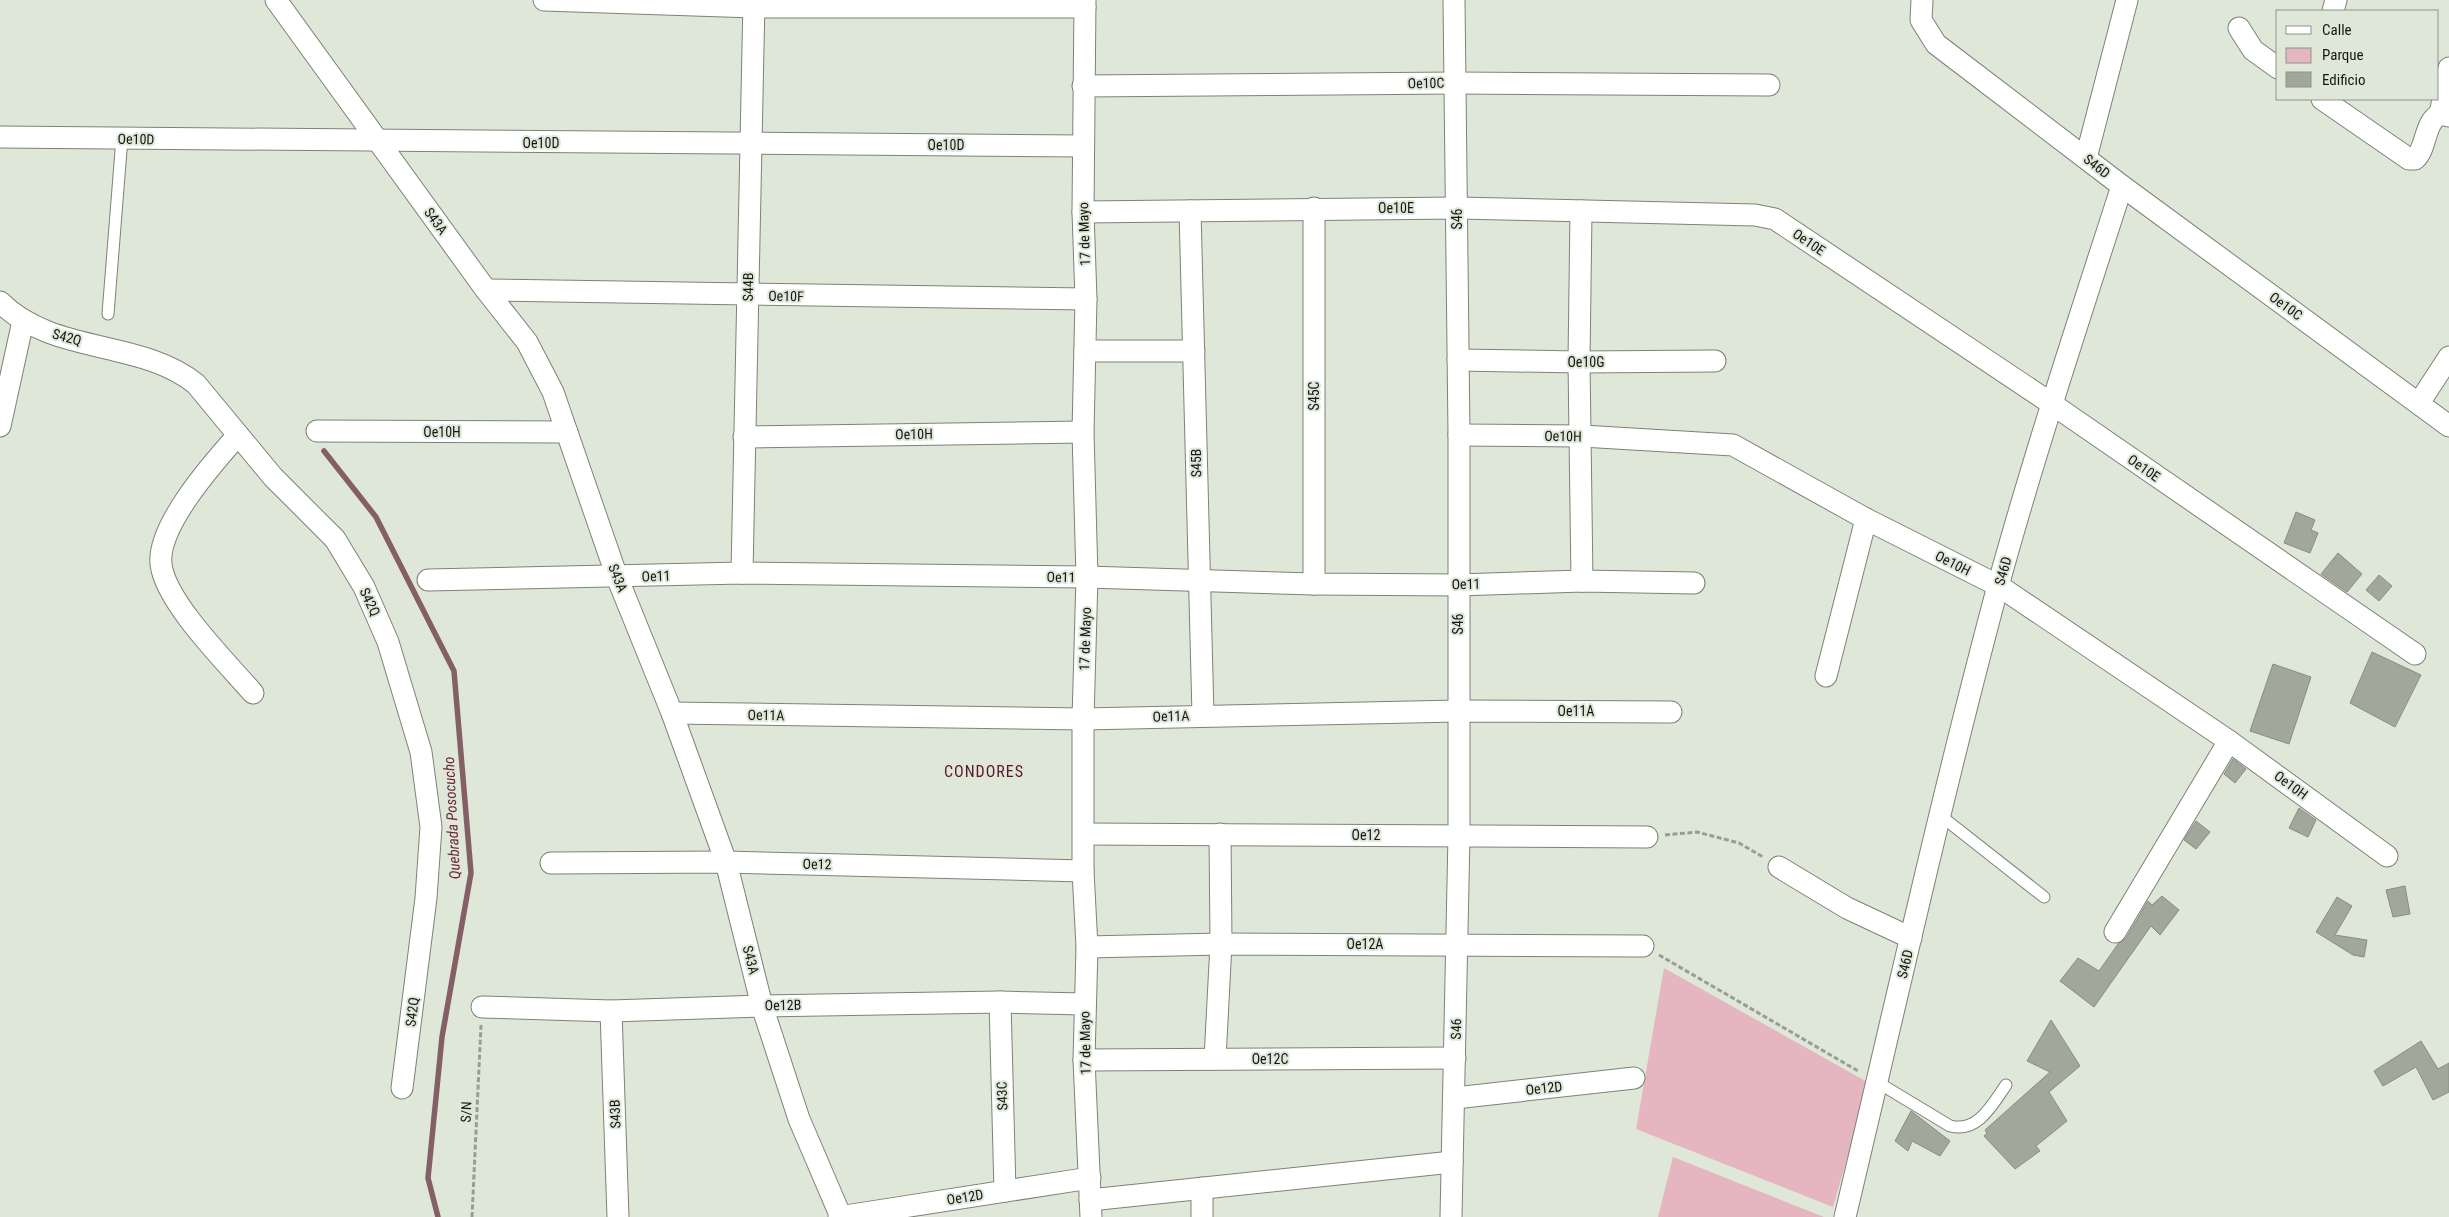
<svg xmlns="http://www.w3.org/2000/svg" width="2449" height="1217" viewBox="0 0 2449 1217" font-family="'Roboto Condensed',sans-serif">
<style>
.green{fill:#e5b6c0}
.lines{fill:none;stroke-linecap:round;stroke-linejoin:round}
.stream{stroke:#855f66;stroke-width:5.5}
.building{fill:#a1a89b;stroke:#888f82}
.service-casing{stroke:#7c8376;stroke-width:13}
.minor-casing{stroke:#7c8376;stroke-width:23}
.path{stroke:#989e93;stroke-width:3;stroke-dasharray:5 2.5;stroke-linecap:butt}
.service{stroke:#fff;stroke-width:11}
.minor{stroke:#fff;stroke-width:21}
.labels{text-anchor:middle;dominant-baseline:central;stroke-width:4;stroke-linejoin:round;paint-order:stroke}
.street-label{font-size:14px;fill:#141712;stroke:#dfe7d9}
.water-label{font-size:15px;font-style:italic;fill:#6c263b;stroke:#dfe7d9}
.quarter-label{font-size:16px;letter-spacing:1px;fill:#5a162d;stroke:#dfe7d9}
</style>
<rect width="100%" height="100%" fill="#dfe7d9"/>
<g class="green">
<path d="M1664,968L1869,1083L1833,1207L1636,1129Z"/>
<path d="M1673,1157L1824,1217H1658Z"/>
</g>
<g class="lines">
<path class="stream" d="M324,451L376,517L454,671L471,873L442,1037L428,1178L438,1217"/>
</g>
<g class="building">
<path d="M2296,512L2315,520L2311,530L2318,533L2310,553L2284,543Z"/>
<path d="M2338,553L2362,574L2347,592L2321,574Z"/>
<path d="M2379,575L2392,586L2379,601L2366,590Z"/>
<path d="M2372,652L2421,675L2395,727L2350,703Z"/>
<path d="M2273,664L2311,677L2289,744L2250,731Z"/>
<path d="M2233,759L2246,769L2235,783L2224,774Z"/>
<path d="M2299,808L2316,820L2308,837L2289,828Z"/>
<path d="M2196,821L2210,832L2196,849L2184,840Z"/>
<path d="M2405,886L2410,914L2393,917L2386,890Z"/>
<path d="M2162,896L2179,910L2160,935L2151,926L2094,1007L2060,981L2078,958L2099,971L2118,944L2126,938L2148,901L2152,905Z"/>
<path d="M2337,897L2352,906L2335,935L2367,940L2364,957L2353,955L2316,932Z"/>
<path d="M2051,1020L2080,1066L2049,1092L2067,1121L2036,1146L2040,1151L2015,1169L1984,1136L1987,1133L1985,1130L2050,1072L2027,1061Z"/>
<path d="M2421,1041L2438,1069L2449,1063V1092L2433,1100L2416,1067L2383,1086L2374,1071Z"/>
<path d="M1911,1111L1950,1141L1940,1156L1912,1141L1908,1151L1895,1141Z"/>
</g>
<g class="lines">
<g class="service-casing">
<g id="service">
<path d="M108,314L122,138"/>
<path d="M1941,816L2044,897"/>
<path d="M1877,1082L1950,1126C1978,1133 1992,1105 2006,1085"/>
</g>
</g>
<g class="minor-casing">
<g id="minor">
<path d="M276,0L486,290L527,342L553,392L617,577L672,713L726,862L762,1006L799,1119L841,1217"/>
<path d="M544,0L754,7H1085"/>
<path d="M1085,0L1083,212L1086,299L1083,432L1087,577L1083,719V871L1087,947L1084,1060L1091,1217"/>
<path d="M1922,0L1921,20L1936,44L2122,186L2449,426"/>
<path d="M2333,11L2336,0"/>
<path d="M2239,28L2253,50L2278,68"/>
<path d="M1083,86L1456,83L1769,85"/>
<path d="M2322,99L2409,159H2415C2427,148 2424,122 2440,114L2449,116"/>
<path d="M2440,114L2449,68"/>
<path d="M0,137L1083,146"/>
<path d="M2086,158L2127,0"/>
<path d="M1314,208V584"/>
<path d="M1190,211L1203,715"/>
<path d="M1581,211L1579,362L1582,581"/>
<path d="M1083,212L1457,208L1755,215L1775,219L2052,404L2415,654"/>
<path d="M486,290L1086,299"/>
<path d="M0,302C53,355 140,339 196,384L273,477L335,539L364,587L388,642L421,752L431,827L426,898L402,1088"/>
<path d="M1085,351H1194"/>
<path d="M1458,360L1579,362L1715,361"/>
<path d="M2419,403L2449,357"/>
<path d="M0,426L23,321"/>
<path d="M317,431L567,432"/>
<path d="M238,435C213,463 157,526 161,564C165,602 228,664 253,693"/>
<path d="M1459,435L1582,436L1733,445L1866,519L1999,586L2229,741L2387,856"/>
<path d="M744,437L1083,432"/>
<path d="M742,573L754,0"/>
<path d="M428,580L742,573L1087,577L1314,584L1458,585L1582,581L1694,583"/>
<path d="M1826,676L1866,519"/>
<path d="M672,713L1083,719L1458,711L1671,712"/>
<path d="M1084,834L1647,837"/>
<path d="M551,863L726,862L1083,871"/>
<path d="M1779,867L1847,908L1911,938"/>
<path d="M2115,932L2229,741"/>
<path d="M1087,947L1221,944L1643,946"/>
<path d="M1000,1002L1005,1191"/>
<path d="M482,1007L611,1011L762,1006L1000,1002L1084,1004"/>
<path d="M611,1011L618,1217"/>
<path d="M1215,1059L1221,944L1220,834"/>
<path d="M1084,1060L1455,1058"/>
<path d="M1455,1098L1634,1078"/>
<path d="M1090,1200L1452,1162"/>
<path d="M839,1217L1090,1178"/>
<path d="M1202,1217V1188"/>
<path d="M1451,1217L1459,835V435L1454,0"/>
<path d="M1845,1217C1895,1007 1942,795 1998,586C2035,452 2079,319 2122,186"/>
</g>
</g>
<g class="path">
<path d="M1665,835L1697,832L1739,843L1763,857"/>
<path d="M1659,955L1858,1071"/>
<path d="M472,1217L481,1025"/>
</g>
<use href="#service" class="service"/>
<use href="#minor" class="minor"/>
</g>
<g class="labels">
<g class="street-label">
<text transform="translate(1426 83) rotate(-1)">Oe10C</text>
<text transform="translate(136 139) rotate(1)">Oe10D</text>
<text x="541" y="143">Oe10D</text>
<text x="946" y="145">Oe10D</text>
<text transform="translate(2097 166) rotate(38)">S46D</text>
<text x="1396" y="208">Oe10E</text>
<text transform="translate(1457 219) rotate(-90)">S46</text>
<text transform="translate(436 221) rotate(54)">S43A</text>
<text transform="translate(1084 234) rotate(-92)">17 de Mayo</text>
<text transform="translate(1809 242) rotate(34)">Oe10E</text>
<text transform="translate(748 287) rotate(-89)">S44B</text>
<text transform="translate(786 296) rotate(1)">Oe10F</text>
<text transform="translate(2286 306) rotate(36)">Oe10C</text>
<text transform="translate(67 337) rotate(15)">S42Q</text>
<text x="1586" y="362">Oe10G</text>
<text transform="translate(1314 396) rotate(-90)">S45C</text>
<text x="442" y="432">Oe10H</text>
<text transform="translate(914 434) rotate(-1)">Oe10H</text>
<text transform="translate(1563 436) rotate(1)">Oe10H</text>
<text transform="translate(1196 463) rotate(-91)">S45B</text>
<text transform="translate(2144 468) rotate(35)">Oe10E</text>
<text transform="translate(1953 563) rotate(27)">Oe10H</text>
<text transform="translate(2003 571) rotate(-74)">S46D</text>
<text transform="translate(656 576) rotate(-2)">Oe11</text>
<text transform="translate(1061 577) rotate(1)">Oe11</text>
<text transform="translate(618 578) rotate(69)">S43A</text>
<text transform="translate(1466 584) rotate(-1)">Oe11</text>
<text transform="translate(370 602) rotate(65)">S42Q</text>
<text transform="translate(1458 624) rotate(-90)">S46</text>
<text transform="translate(1085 639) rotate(-88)">17 de Mayo</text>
<text x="1576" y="711">Oe11A</text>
<text transform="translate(766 715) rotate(1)">Oe11A</text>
<text transform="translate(1171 716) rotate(-2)">Oe11A</text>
<text transform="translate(2291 785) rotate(36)">Oe10H</text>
<text x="1366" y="835">Oe12</text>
<text transform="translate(817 864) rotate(1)">Oe12</text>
<text x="1365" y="944">Oe12A</text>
<text transform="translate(751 960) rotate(76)">S43A</text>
<text transform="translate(1905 964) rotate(-77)">S46D</text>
<text transform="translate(783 1005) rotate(-1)">Oe12B</text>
<text transform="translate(412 1012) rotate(-83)">S42Q</text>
<text transform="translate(1456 1029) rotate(-89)">S46</text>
<text transform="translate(1085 1043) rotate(-91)">17 de Mayo</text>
<text x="1270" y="1059">Oe12C</text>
<text transform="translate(1544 1088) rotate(-6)">Oe12D</text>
<text transform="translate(1002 1096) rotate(-92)">S43C</text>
<text transform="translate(466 1112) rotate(-87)">S/N</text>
<text transform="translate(615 1114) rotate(-92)">S43B</text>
<text transform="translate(965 1197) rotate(-9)">Oe12D</text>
</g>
<g class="water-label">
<text transform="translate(452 818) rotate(-93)">Quebrada Posocucho</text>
</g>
<g class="quarter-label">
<text x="984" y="771">CONDORES</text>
</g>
</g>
<rect x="2276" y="10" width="162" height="90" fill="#dfe7d9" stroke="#8e9489"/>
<rect x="2286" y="26" width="25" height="8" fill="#ffffff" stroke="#8e9489"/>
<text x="2322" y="35" font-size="15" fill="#141712">Calle</text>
<rect x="2286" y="48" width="25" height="15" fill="#e5b6c0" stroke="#8e9489"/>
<text x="2322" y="60" font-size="15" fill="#141712">Parque</text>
<rect x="2286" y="72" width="25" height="15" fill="#a1a89b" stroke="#8e9489"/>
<text x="2322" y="85" font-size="15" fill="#141712">Edificio</text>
</svg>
